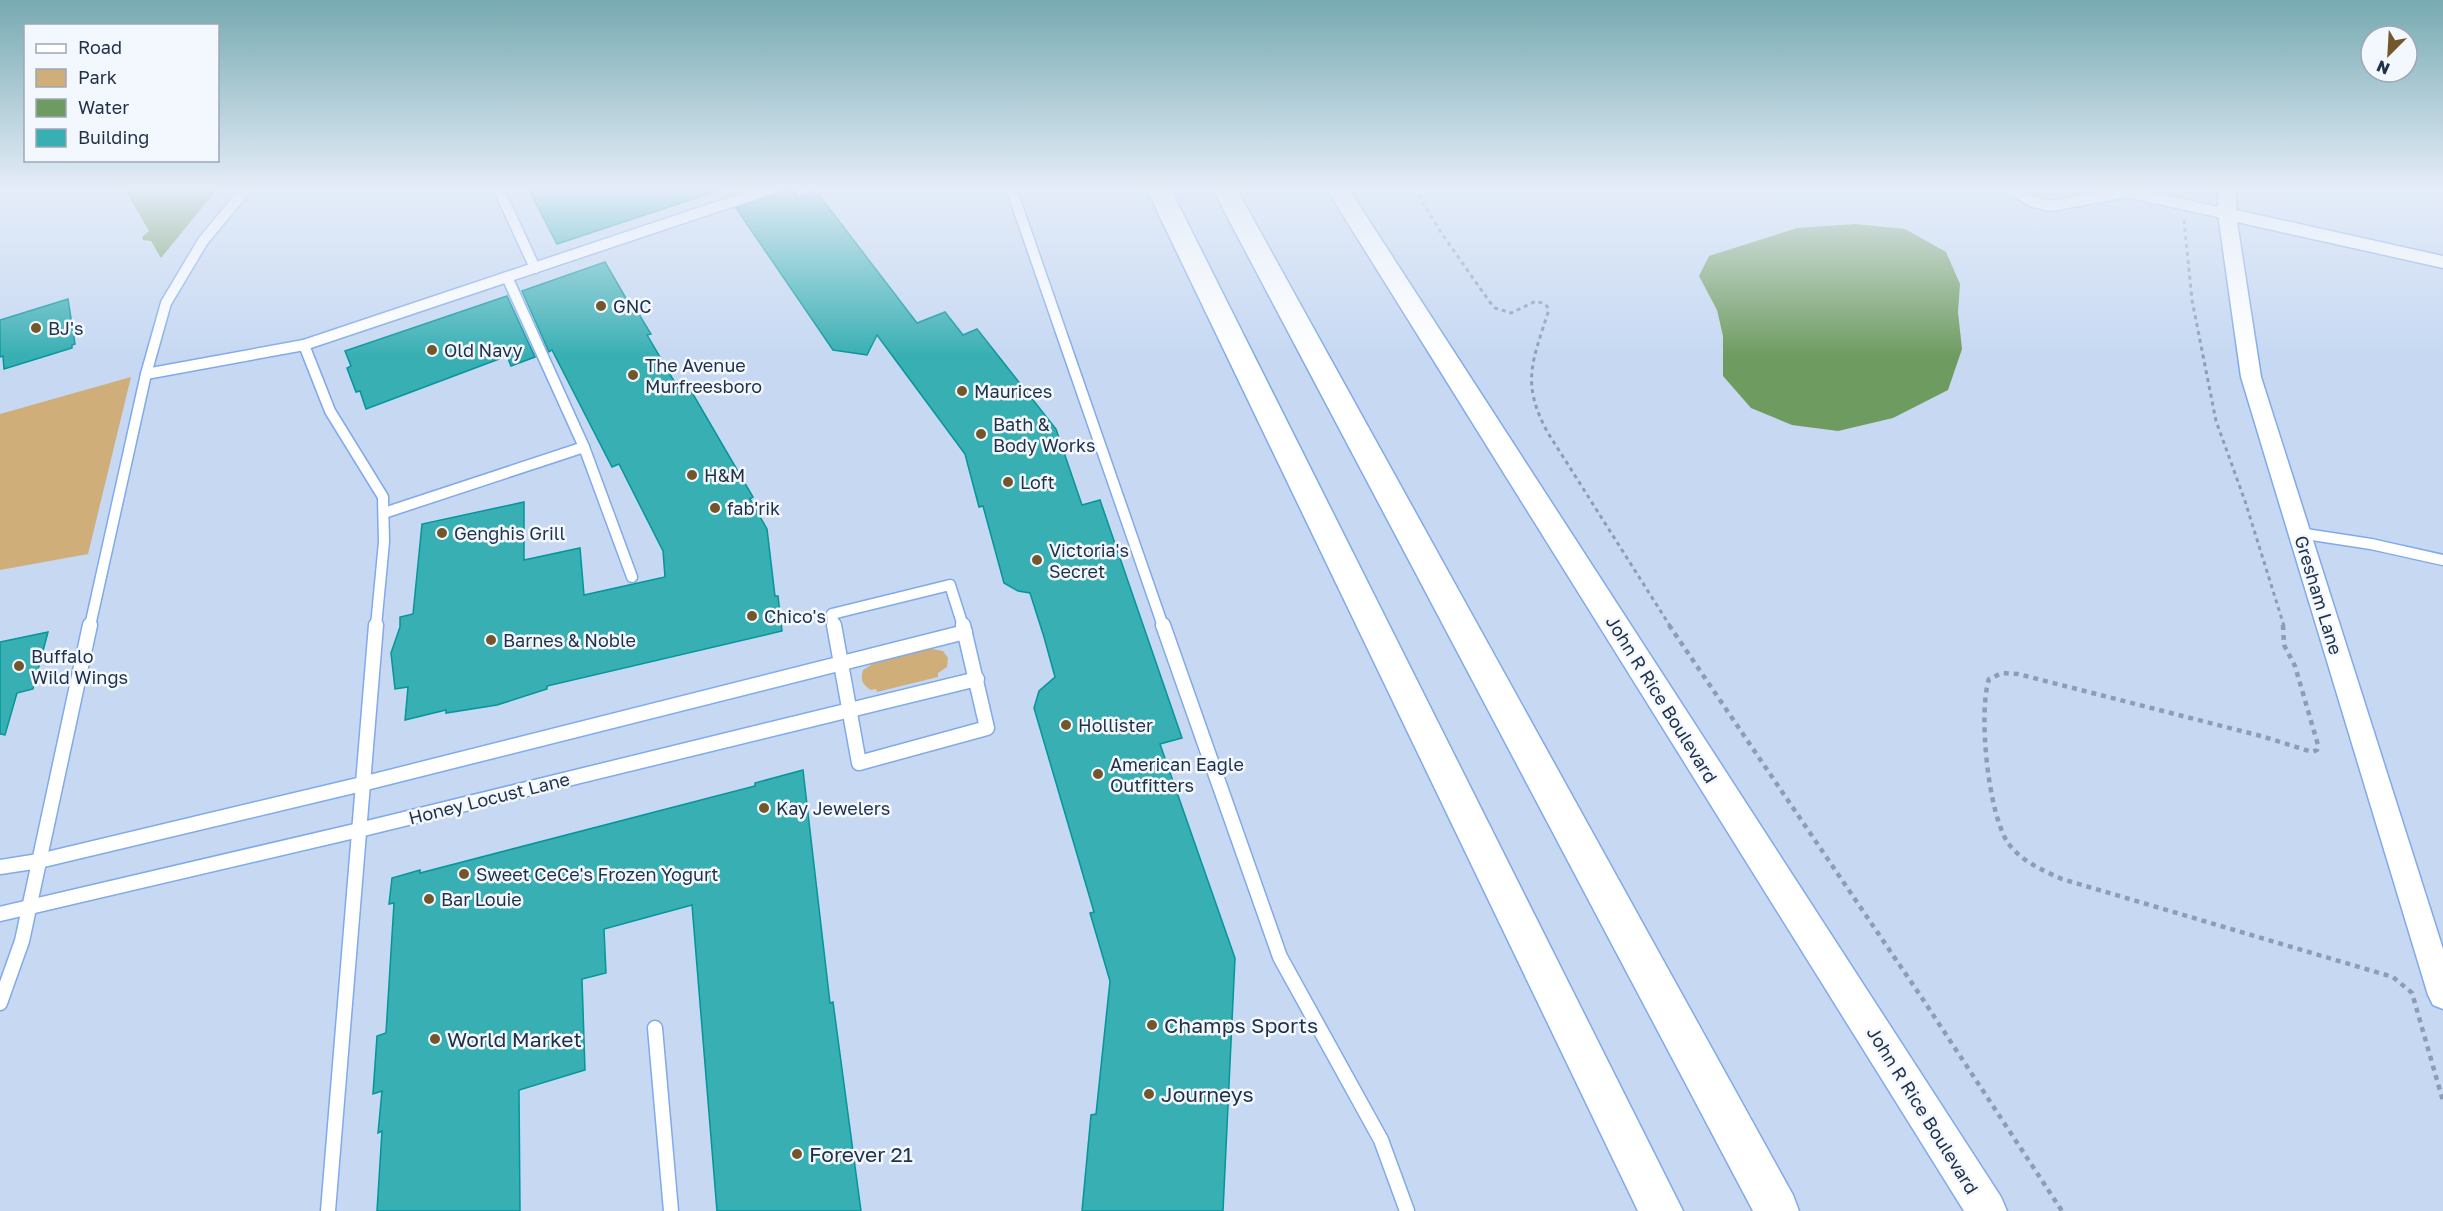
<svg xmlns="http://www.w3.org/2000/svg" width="2443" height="1211" viewBox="0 0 2443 1211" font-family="'Golos Text',sans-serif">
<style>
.green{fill:#cfae7a}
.water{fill:#6e9b5f}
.building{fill:#37afb3;stroke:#05959a;stroke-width:1.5}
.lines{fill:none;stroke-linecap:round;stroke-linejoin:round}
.service-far1-casing{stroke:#80aae9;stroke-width:13}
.service-casing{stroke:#80aae9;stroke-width:17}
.minor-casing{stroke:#80aae9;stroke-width:3}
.tertiary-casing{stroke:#80aae9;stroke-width:3}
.motorway-casing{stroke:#80aae9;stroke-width:3}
.path-far1{stroke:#8c9eb7;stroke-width:3;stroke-dasharray:4 4;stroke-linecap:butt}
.path{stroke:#8c9eb7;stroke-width:4.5;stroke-dasharray:5 5;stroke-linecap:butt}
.service-far1{stroke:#fff;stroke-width:10}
.service{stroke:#fff;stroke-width:14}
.minor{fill:#fff;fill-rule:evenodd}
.tertiary{fill:#fff;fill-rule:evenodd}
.motorway{fill:#fff;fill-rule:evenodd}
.poi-dot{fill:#73572a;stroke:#f3f7fe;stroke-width:2}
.labels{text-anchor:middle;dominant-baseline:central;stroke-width:5;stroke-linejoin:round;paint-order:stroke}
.poi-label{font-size:18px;fill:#1f3049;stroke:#f3f7fe;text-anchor:start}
.street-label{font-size:18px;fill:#1f3049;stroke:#f3f7fe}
.near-poi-label{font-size:21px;fill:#1f3049;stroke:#f3f7fe;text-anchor:start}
</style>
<rect width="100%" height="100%" fill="#c6d8f2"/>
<g class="green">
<path d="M131,377L88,554L0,570V414Z"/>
<path d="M931,646L932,649L943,651L948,658L947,667L938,673V677L877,692L876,689L871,690C863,684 860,682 863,670L871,665V661Z"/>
</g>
<g class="water">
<path d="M124,188H218L161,258L151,241L143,240L142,237L149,231Z"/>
<path d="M1855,224L1905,229L1946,252L1960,284L1958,312L1962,349L1948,390L1893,418L1838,431L1792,425L1751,408L1723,376V336L1717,310L1699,276L1709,256L1797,228Z"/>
</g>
<g class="building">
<path d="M528,188H717V191L557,244Z"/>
<path d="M780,188H795L797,198L816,191L917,323L945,312L963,335L977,329L1056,429L1082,505L1100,500L1182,738L1160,744L1235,958L1223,1211H1082L1091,1115L1096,1114L1110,981L1090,913L1094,912L1034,708L1039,691L1055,677L1044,637L1030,593L1018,591L1004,583L983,506L979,507L965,454L877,335L867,355L833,350L736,208L775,195Z"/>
<path d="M605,262L631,307L634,306L651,334L647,335L681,393L690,389L753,497L750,499L767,529L775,596H778L782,631L547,686V689L497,705L446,713V710L405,720L408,687L395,689L391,653L400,627V617L413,614L422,524L524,502V560L580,548L584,595L665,577L663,551L619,464L612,467L552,350L549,352L522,291Z"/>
<path d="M507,296L535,357L511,366L507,356L366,409L360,391L356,392L347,368L351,366L345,351Z"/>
<path d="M68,299L75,344L72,345V348L4,369L3,356L0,357V320Z"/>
<path d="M48,632L33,689L17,693L5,735L0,734V642Z"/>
<path d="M803,770L830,1003L833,1002L861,1211H717L692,905L604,929L606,973L582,979L585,1070L519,1090L520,1211H377L382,1131L378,1133L382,1091L373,1094L377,1036L386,1033L394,903L389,904L392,878L420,870V873L755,786V783Z"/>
</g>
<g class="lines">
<g class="service-far1-casing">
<g id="service-far1">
<path d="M498,188L535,268"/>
<path d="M1011,188L1163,626"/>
<path d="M2009,188L2033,202L2051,206L2127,192L2227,214"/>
<path d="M507,277L584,447"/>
<path d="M304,345L330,411L383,497L384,542L376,626"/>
<path d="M146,374L304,345L773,188"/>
<path d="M384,513L584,447L632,577"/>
<path d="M2299,533L2371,544L2443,560"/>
<path d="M90,626L146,374L166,303L203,241L247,188"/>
<path d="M834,626L832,614L950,585L963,626"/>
</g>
</g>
<g class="service-casing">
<g id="service">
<path d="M834,625L859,763L987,728L963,625"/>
<path d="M1163,625L1280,957L1381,1140L1407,1211"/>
<path d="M0,867L39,861L362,784L965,632"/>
<path d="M0,914L359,830L977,679"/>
<path d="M0,1003L22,941L90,625"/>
<path d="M655,1028L671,1211"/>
<path d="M328,1211L376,625"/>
</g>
</g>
<g class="minor-casing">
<path id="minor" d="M2218,188H2236V210L2443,256V268L2237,222L2261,377L2443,949V1009L2433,1005L2428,995L2241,377L2218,214Z"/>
</g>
<g class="tertiary-casing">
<path id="tertiary" d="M1326,188H1348L2001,1197L2007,1211H1964Z"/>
</g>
<g class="motorway-casing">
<g id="motorway">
<path d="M1146,188H1170L1683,1211H1638Z"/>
<path d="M1212,188H1236L1793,1195L1799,1211H1753Z"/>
</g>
</g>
<g class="path-far1">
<path d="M1414,188L1440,231L1489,301L1495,308L1511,313L1536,301L1545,304L1549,309C1533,361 1520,382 1548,433L1670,626"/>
<path d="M2184,220L2192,300L2216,421L2245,501L2284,626"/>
</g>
<g class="path">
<path d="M1669,625L1922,998L2062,1211"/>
<path d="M2283,625L2284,645L2295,666L2318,745L2317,750L2312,752L2261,736L2018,674L2002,673L1989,679C1978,713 1988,813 2008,843C2021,861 2042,870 2062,879L2393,977L2412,993L2443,1101"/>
</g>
<use href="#service-far1" class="service-far1"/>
<use href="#service" class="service"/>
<use href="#minor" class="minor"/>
<use href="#tertiary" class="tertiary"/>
<use href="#motorway" class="motorway"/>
</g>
<linearGradient id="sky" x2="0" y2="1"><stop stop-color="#77aab1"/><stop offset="0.53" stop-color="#e5edf9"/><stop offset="1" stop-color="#e5edf9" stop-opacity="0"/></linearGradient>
<rect width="2443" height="357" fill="url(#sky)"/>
<g class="poi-dot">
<circle cx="601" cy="306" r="6"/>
<circle cx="36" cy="328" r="6"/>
<circle cx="432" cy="350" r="6"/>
<circle cx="633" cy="375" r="6"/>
<circle cx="962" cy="391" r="6"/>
<circle cx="981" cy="434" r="6"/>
<circle cx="692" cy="475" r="6"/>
<circle cx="1008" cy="482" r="6"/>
<circle cx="715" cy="508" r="6"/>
<circle cx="442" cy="533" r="6"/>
<circle cx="1037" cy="560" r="6"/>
<circle cx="752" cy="616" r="6"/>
<circle cx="491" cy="640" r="6"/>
<circle cx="19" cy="666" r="6"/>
<circle cx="1066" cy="725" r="6"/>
<circle cx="1098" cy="774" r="6"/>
<circle cx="764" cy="808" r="6"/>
<circle cx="464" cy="874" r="6"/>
<circle cx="429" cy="899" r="6"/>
<circle cx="1152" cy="1025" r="6"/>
<circle cx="435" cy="1039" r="6"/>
<circle cx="1149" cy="1094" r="6"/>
<circle cx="797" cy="1154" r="6"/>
</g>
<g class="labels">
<g class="poi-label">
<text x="613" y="306">GNC</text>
<text x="48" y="328">BJ's</text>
<text x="444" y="350">Old Navy</text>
<text x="645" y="365">The Avenue<tspan x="645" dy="21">Murfreesboro</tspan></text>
<text x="974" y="391">Maurices</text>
<text x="993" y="424">Bath &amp;<tspan x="993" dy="21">Body Works</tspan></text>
<text x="704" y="475">H&amp;M</text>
<text x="1020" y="482">Loft</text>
<text x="727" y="508">fab'rik</text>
<text x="454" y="533">Genghis Grill</text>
<text x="1049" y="550">Victoria's<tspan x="1049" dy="21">Secret</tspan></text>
<text x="764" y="616">Chico's</text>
<text x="503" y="640">Barnes &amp; Noble</text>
<text x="31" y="656">Buffalo<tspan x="31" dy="21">Wild Wings</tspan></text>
<text x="1078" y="725">Hollister</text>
<text x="1110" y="764">American Eagle<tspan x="1110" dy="21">Outfitters</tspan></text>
<text x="776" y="808">Kay Jewelers</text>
<text x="476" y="874">Sweet CeCe's Frozen Yogurt</text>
<text x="441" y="899">Bar Louie</text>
</g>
<g class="street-label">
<text transform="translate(2319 595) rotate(73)">Gresham Lane</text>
<text transform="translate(1662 699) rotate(58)">John R Rice Boulevard</text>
<text transform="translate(489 798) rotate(-14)">Honey Locust Lane</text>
<text transform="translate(1923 1110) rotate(58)">John R Rice Boulevard</text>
</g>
<g class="near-poi-label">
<text x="1164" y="1025">Champs Sports</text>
<text x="447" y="1039">World Market</text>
<text x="1161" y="1094">Journeys</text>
<text x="809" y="1154">Forever 21</text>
</g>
</g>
<rect x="24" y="24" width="195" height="138" fill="#f3f7fe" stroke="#9ea7b6" stroke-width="1.5"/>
<rect x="36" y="44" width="30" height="9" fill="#ffffff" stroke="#9ea7b6" stroke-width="1.5"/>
<text x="78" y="54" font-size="18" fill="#1f3049">Road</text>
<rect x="36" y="69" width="30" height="18" fill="#cfae7a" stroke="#9ea7b6" stroke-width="1.5"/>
<text x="78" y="84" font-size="18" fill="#1f3049">Park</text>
<rect x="36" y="99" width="30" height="18" fill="#6e9b5f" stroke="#9ea7b6" stroke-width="1.5"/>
<text x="78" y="114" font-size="18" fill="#1f3049">Water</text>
<rect x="36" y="129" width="30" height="18" fill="#37afb3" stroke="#9ea7b6" stroke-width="1.5"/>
<text x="78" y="144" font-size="18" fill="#1f3049">Building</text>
<g transform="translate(2389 54) rotate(204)"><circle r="28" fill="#f3f7fe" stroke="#9ea7b6" stroke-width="1.5"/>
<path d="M0-4.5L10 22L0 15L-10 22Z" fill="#73572a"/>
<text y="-9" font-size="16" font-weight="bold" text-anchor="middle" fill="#1f3049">N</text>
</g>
</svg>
